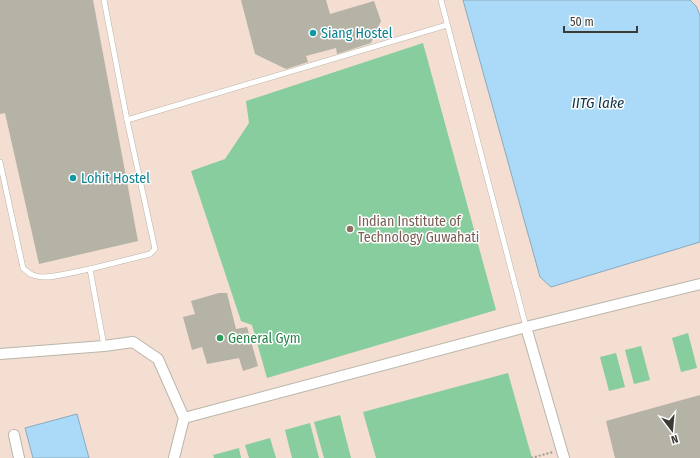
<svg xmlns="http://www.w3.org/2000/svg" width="700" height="458" viewBox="0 0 700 458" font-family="'Fira Sans Condensed',sans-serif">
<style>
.education{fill:#f4ddd1}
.green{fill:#87cd9e}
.water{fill:#abdaf9;stroke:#89aabe}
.building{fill:#b5b2a6}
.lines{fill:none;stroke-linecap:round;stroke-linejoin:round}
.service-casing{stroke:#b9b6aa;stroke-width:6}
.minor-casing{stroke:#b9b6aa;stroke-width:12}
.path{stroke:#9e9c93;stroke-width:2;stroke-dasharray:2 2;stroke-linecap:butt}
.service{stroke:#fff;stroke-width:5}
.minor{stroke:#fff;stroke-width:10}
.culture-dot{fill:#0f9aa8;stroke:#fff;stroke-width:1.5}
.education-dot{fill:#8d6e63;stroke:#fff;stroke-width:1.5}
.leisure-dot{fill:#2e9e5b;stroke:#fff;stroke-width:1.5}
.labels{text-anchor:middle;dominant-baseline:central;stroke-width:3;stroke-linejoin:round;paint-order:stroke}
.culture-label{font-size:14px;fill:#0d838f;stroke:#fff;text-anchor:start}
.education-label{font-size:14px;fill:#785e54;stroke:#fff;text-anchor:start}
.leisure-label{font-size:14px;fill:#27864d;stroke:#fff;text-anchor:start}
.water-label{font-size:15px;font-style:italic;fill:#0e3348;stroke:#fff}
</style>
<rect width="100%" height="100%" fill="#efece0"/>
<rect class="education" x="0" y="0" width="700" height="458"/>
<g class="green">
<path d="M423,43L496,310L267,378L252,325L241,321L191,171L225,159L249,123L246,101Z"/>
<path d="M688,333L697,368L681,372L672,338Z"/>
<path d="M641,346L650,380L634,384L625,350Z"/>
<path d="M616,353L625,387L609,391L600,357Z"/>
<path d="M508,373L532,458H376L363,412Z"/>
<path d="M340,415L351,458H324L314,422Z"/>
<path d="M310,423L319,458H292L285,430Z"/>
<path d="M270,438L276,458H249L245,445Z"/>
<path d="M239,448L241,458H214L213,455Z"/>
</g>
<g class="water">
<path d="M463,0H690L696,6L700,15V242L551,287L540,277Z"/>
<path d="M77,414L89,458H33L25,428Z"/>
</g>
<g class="building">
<path d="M0,0H93L138,241L39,264L5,113L0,114Z"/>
<path d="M241,0H326L330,14L374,1L381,21L371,43L337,54L336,48L306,56L308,62L286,69L255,54Z"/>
<path d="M219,293H227L236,329L247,327L258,366L243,371L239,358L207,364L202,347L192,350L183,317L195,314L191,301Z"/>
<path d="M700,395V458H615L606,421Z"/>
</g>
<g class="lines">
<g class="service-casing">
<g id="service">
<path d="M104,0L127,120L155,249L150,254L90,269L104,346"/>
<path d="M441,0L526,327"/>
<path d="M127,120L447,25"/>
<path d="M0,162L23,268C27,272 31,275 36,276C48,280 77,271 90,269"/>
</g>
</g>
<g class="minor-casing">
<g id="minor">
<path d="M526,327L564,458"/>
<path d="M0,354L104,346L133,342L158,359L184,418L526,327L700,284"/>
<path d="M14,435L19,458"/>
<path d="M174,458L184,418"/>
</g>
</g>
<path class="path" d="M531,458L553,452"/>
<use href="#service" class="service"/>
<use href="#minor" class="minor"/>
</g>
<g class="culture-dot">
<circle cx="313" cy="33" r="4"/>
<circle cx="73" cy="178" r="4"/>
</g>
<circle class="education-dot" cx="350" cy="229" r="4"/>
<circle class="leisure-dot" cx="220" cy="338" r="4"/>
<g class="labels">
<g class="culture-label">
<text x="321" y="33">Siang Hostel</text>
<text x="81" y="178">Lohit Hostel</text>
</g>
<g class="education-label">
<text x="358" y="221">Indian Institute of<tspan x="358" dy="16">Technology Guwahati</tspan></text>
</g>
<g class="leisure-label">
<text x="228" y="338">General Gym</text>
</g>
<g class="water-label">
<text x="598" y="103">IITG lake</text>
</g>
</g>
<g transform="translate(672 430) rotate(164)" stroke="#ffffff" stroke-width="3" paint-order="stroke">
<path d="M0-3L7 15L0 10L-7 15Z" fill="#3b3a35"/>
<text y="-6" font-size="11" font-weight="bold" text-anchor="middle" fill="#3b3a35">N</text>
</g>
<path d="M564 26v6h73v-6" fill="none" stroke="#3b3a35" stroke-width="2"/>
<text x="570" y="26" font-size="12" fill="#3b3a35" stroke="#ffffff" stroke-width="3" paint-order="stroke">50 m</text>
</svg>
